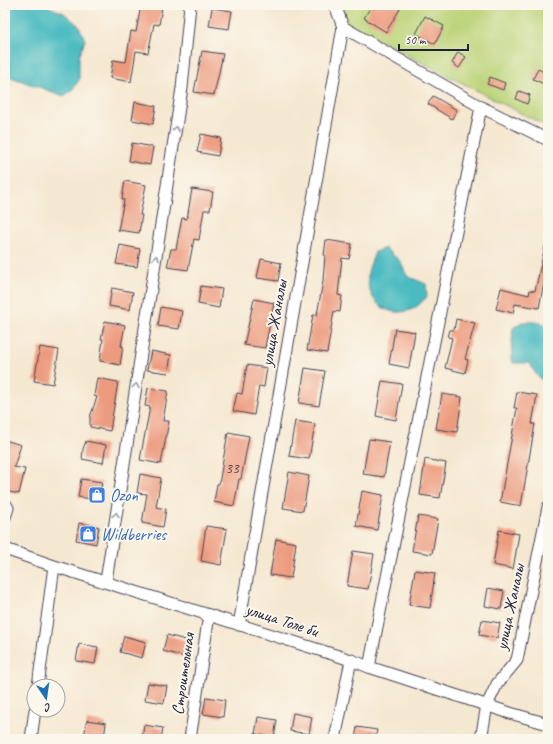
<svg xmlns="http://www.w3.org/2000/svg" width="553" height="744" viewBox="0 0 553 744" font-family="Caveat,sans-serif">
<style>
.green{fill:#bbd479;stroke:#6e7b5a}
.water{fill:#4cbbc1;stroke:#376e7e}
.building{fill:#ed9b7f}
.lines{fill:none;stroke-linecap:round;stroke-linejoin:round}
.minor-casing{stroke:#424052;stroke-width:13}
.minor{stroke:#fff;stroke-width:11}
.oneway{stroke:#9c9ca7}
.labels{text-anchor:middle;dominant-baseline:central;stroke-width:4;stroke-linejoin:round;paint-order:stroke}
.number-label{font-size:15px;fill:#55404c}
.street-label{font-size:17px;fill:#22223b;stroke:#fbf7ec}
.shop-label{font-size:17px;fill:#366cbe;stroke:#fbf7ec;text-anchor:start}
</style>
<rect width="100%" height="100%" fill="#fbf7ec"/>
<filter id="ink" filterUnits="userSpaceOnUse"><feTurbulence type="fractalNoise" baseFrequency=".025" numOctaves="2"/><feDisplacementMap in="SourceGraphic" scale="8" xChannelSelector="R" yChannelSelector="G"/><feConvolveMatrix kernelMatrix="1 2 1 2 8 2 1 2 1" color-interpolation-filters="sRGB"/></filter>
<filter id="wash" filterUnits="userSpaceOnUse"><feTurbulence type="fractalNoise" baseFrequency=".012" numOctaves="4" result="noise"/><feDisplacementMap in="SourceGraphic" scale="16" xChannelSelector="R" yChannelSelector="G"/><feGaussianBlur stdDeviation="0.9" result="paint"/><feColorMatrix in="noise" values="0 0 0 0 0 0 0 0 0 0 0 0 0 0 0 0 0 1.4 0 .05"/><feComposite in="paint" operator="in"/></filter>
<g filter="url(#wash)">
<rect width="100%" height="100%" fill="#f5e8d1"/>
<path class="green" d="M341,5H548V127L349,25L341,9Z"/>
<g class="water">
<path d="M5,5H44L64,13L79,26L85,40L79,57V80L72,90L64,96L5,75Z"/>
<path d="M385,248L400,261L407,276L426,284L427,297C422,301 416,309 410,310C385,319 365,298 368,273C369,266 373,259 375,252Z"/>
<path d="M522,322H536L548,325V383C538,380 534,372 530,363H513L511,360L513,328Z"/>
</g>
<g id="blocks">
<g class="building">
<path d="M141,5L162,7L159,25L154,24L148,53L136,51L131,82L110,78L113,60L126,62L131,31L136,32Z"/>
<path d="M372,5H392L400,9L386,32L364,18Z"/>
<path d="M212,8L232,11L229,29L209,26Z"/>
<path d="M425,16L444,26L435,44L416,34Z"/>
<path d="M202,51L223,54L214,95L194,92Z"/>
<path d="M458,52L466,57L459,68L452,63Z"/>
<path d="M538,69L548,74V77L544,84L533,79Z"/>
<path d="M490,77L505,83L503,90L487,84Z"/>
<path d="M519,91L530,95L527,104L516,99Z"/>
<path d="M433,96L457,110L452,119L428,104Z"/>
<path d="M135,102L156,106L153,124L132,120Z"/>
<path d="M201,134L221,138L218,156L197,152Z"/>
<path d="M132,143L153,147L150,165L129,161Z"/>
<path d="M125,181L146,185L140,215H142L139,233L118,230L124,200L122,199Z"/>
<path d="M192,189L213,192L210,210H204L199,240L194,239L188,270L167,267L171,249H176L182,218L187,219Z"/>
<path d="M326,240L352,244L349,259L342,258L338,295L342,296L340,312L334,311L327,353L307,350L313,315H317L323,281L325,255H324Z"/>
<path d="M120,245L140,249L137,267L116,264Z"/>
<path d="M545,246H548V283L544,282L539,308L515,304L513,313L496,309L501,288L529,295L530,290L535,291Z"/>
<path d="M261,259L281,263L278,281L257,278Z"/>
<path d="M201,286L222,289L219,308L198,304Z"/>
<path d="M112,288L133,292L130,310L109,306Z"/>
<path d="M254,299L274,303L265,348L244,345Z"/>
<path d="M161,307L182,311L179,329L158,326Z"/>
<path d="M456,319L475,323L465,359L468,360L465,373L445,368L452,338L448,337L450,330H454Z"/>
<path d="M105,321L125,325L121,346H123L120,365L100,361L103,339H101Z"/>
<path d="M395,329L415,332L409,368L389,364Z"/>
<path d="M40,347L59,350L53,384L34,381Z"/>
<path d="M151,351L171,355L168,373L147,370Z"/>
<path d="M247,365L267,368L264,387L259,386L254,415L233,411L237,393L242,394Z"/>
<path d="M305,368L325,371L319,406L299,403Z"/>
<path d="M97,378L118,382L110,431L90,427V417L97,397L94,396Z"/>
<path d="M382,381L402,384L396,420L376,416Z"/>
<path d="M148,388L168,391L163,421H169L161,464L140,460L150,407L145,406Z"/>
<path d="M517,392L537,395L532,424H535L521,506L500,502L517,408H514Z"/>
<path d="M442,394L462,397L457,432L436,429Z"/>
<path d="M295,421L315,424L309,459L289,456Z"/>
<path d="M228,432L249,436L241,479H239L234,506L214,502L217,484H219Z"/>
<path d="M369,439L390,442L384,477L363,474Z"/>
<path d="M5,440L21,445L14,467L25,469L19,494L5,491Z"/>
<path d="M86,441L106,445L103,463L82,459L83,449Z"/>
<path d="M425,459L446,463L440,498L420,495Z"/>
<path d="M289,472L309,476L303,511L283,508Z"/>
<path d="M140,474L161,478L156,507L166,509L163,527L142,523L147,494L137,493Z"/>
<path d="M81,479L102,482L99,500L78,497Z"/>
<path d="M362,491L383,495L377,530L356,526Z"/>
<path d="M418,516L438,519L432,554L412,551Z"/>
<path d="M79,523L99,527L96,544L76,540Z"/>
<path d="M206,526L227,529L221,565L201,561Z"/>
<path d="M499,530L519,534L513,569L493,565Z"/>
<path d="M276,539L296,543L291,578L270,575Z"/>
<path d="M353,551L374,554L368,589L347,586Z"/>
<path d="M415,570L435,573L430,608L409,605Z"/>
<path d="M488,588L504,591L501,609L485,606Z"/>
<path d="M482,620L500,623L497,638L479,635Z"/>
<path d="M167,635L189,641L185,657L163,651Z"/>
<path d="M124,636L146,642L142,658L120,652Z"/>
<path d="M79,644L98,647L95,664L76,661Z"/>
<path d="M148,683L167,686L164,703L145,700Z"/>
<path d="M206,697L225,700L223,717L203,714Z"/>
<path d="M293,713L312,717L309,734L290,731Z"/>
<path d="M258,717L277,720L274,737L255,734Z"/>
<path d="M87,720L106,723L104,739L84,737Z"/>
<path d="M144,725L163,728L161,739H142Z"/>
<path d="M357,727L377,730L375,739H355Z"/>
</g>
</g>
</g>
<g filter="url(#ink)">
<use href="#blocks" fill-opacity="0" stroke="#424052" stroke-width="1"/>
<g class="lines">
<g class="minor-casing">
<g id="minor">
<path d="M335,5L343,27L481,107L548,140"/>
<path d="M5,503L8,508L5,517"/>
<path d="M5,549L54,566L351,660L369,667L510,713L548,724"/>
<path d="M106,581L182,88L190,5"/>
<path d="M239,625L343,27"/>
<path d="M369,667L481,107"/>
<path d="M38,686L54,566"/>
<path d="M31,739L35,710"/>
<path d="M190,739L209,615"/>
<path d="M335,739L351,660"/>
<path d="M481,739L487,705L497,684L517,660L548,507"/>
</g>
</g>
<use href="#minor" class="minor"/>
</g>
<defs><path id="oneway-chevron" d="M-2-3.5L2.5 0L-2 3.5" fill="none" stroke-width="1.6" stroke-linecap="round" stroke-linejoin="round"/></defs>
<g class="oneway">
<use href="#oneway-chevron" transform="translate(176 129) rotate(-81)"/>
<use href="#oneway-chevron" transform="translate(156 258) rotate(-81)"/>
<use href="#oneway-chevron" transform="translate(136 386) rotate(-81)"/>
<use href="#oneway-chevron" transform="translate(116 515) rotate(-81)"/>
</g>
</g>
<defs>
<g id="shop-square" transform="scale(0.9)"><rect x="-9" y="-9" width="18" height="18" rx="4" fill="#3f7fe0" stroke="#fbf7ec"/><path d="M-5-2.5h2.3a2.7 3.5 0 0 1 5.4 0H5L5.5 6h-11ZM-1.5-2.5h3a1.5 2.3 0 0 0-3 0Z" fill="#fff"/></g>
</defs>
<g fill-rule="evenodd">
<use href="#shop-square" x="97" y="495"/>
<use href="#shop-square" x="88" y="534"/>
</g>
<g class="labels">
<g class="number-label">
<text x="232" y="468">33</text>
</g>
<g class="street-label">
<text transform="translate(274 323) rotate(-80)">улица Жаналы</text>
<text transform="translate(510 607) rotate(-78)">улица Жаналы</text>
<text transform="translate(282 620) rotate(18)">улица Толе би</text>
<text transform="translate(183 674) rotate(-82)">Строительная</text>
</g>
<g class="shop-label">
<text x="110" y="495">Ozon</text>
<text x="101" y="534">Wildberries</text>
</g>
</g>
<rect width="553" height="744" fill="none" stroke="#fbf7ec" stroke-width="20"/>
<g transform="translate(46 698) rotate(167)"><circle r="19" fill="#fbf7ec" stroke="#a4a2a5"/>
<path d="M0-3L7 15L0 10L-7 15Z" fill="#1f6fb2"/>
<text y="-6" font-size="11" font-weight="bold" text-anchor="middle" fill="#22223b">С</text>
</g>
<path d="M399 44v6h69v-6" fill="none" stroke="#22223b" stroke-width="2"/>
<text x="405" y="44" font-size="12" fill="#22223b" stroke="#fbf7ec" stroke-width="3" paint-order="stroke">50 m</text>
</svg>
